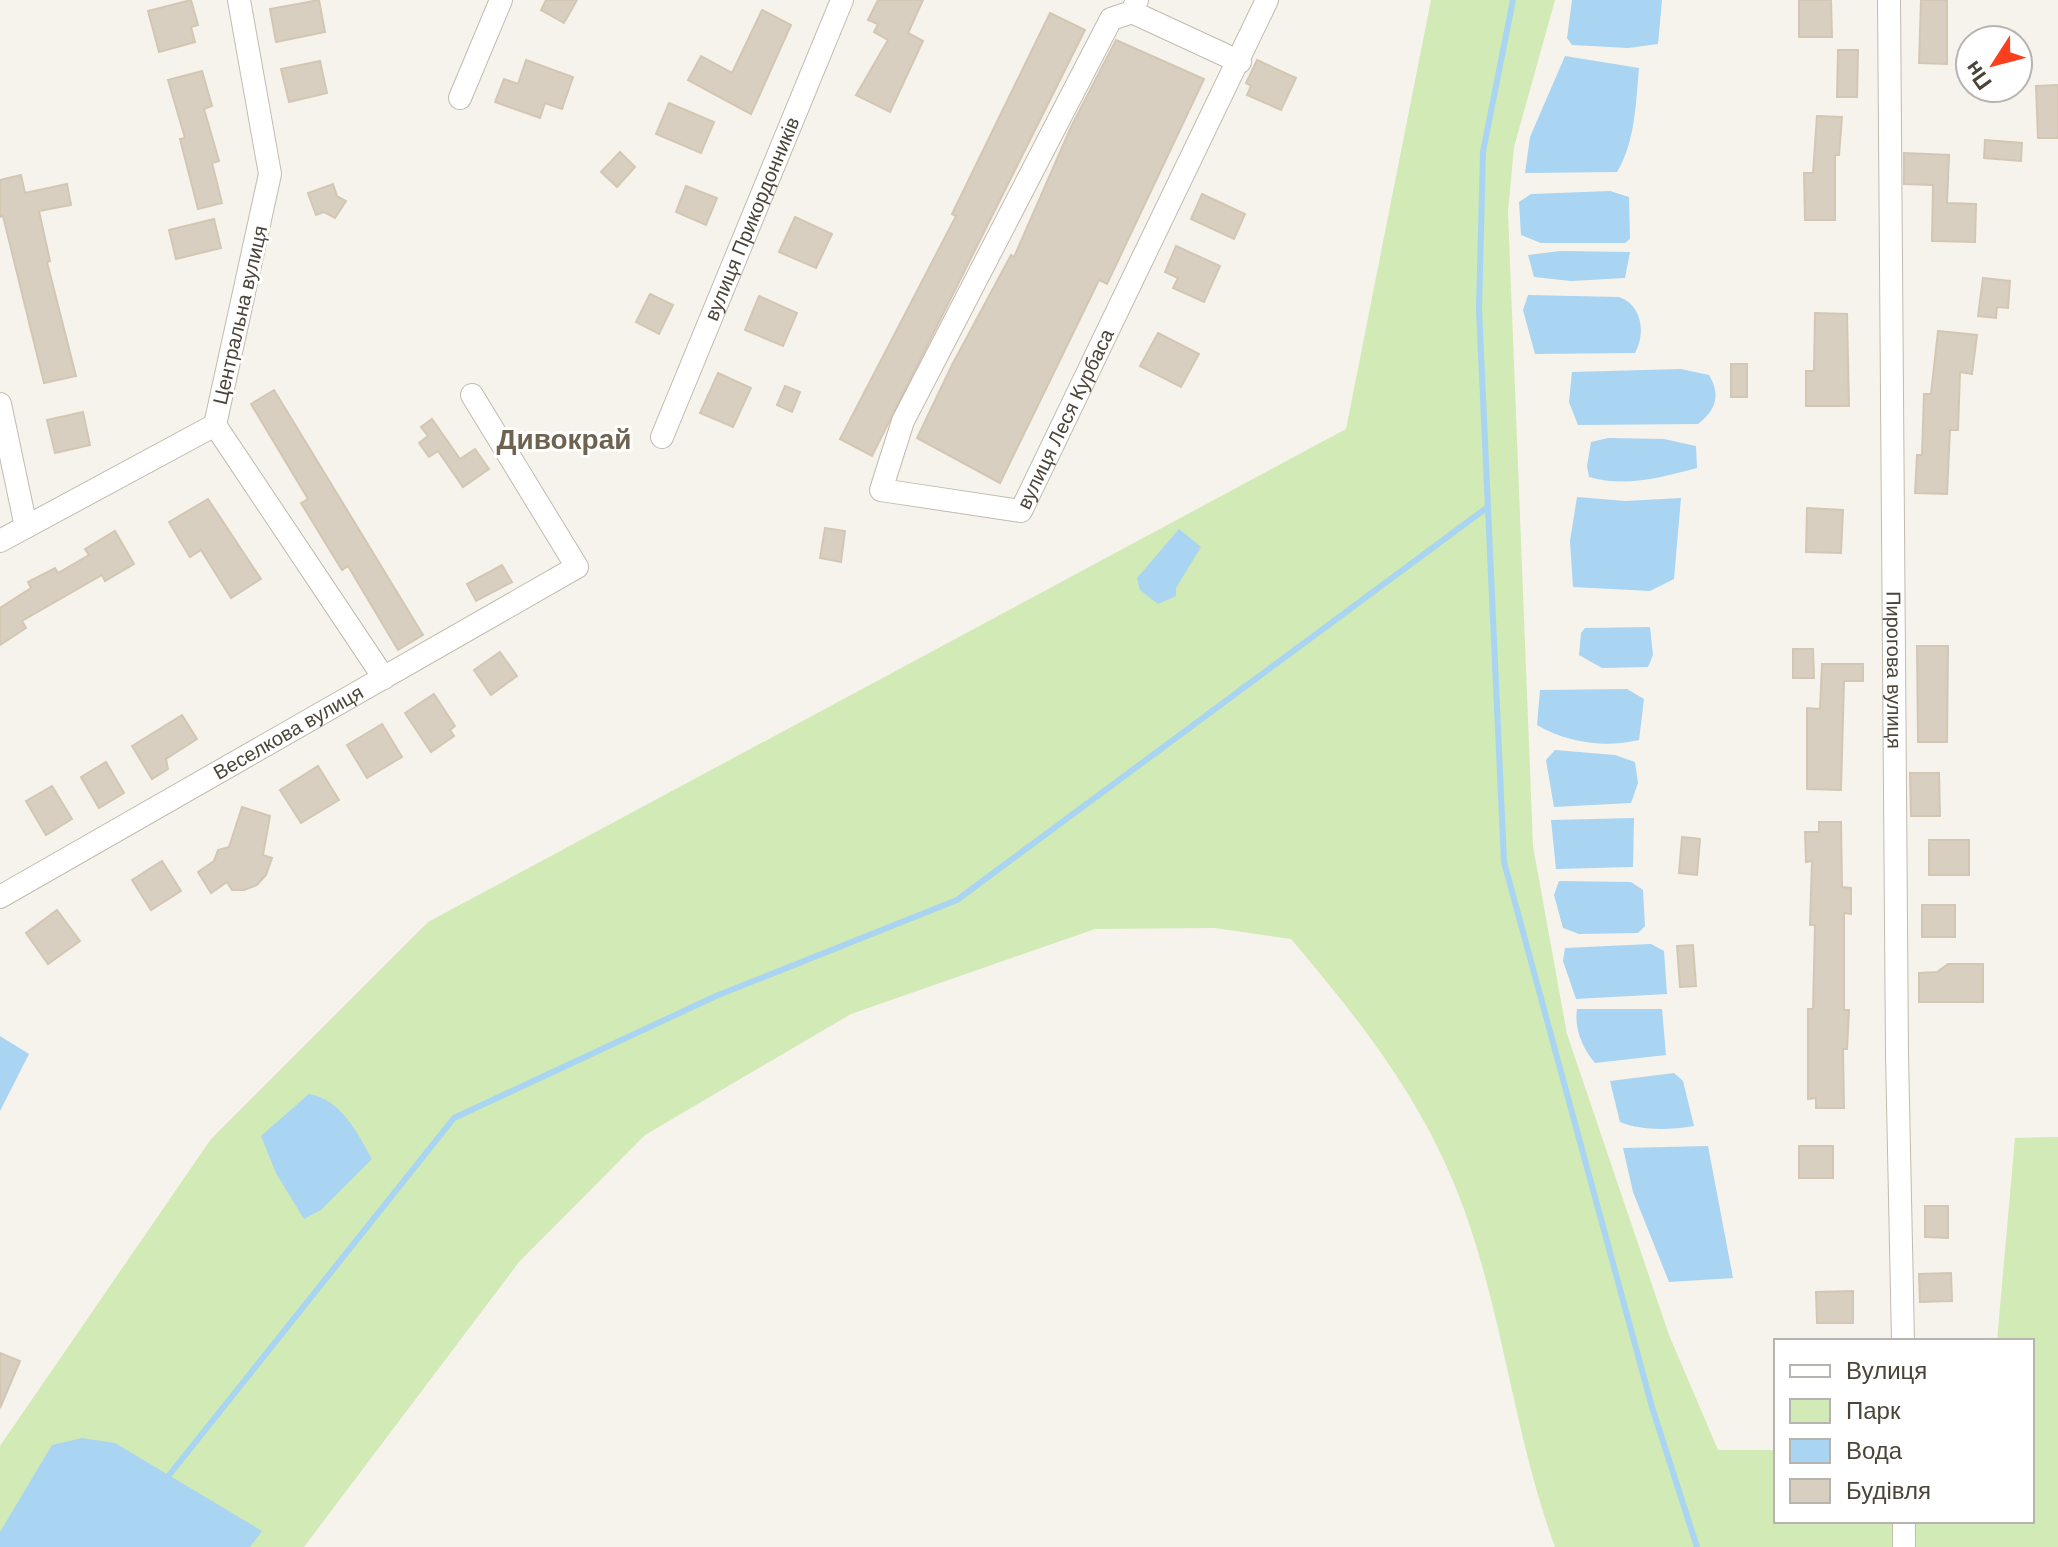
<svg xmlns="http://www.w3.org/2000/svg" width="2058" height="1547" viewBox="0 0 2058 1547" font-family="Helvetica,sans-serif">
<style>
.green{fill:#d2eab5}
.water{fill:#a9d4f2}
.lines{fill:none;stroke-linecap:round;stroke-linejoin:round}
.stream{stroke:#a9d4f2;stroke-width:6}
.building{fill:#d8cfc1;stroke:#d3c7b4;stroke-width:2}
.minor-casing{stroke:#c2bbae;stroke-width:24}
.minor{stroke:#fff;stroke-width:22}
.labels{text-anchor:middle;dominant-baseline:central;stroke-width:6;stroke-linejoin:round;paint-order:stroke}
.street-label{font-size:20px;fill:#4b4439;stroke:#fff}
.district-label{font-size:28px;font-weight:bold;fill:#6e6250;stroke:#fff}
</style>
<rect width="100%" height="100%" fill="#f6f3ec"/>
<path class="green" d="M1431,0H1555L1514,147L1508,212L1533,846L1567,1034L1669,1335L1718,1450H1776V1521H2032V1341H1997L2015,1138L2058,1137V1547H1555C1513,1433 1503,1309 1459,1196C1421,1097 1358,1018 1291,939L1215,928L1095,929L851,1014L645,1135L519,1262L304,1547H0V1446L211,1139L428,922L1346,429Z"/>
<g class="water">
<path d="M1572,0H1662L1658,44L1628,48L1572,45L1567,38Z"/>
<path d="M1565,56L1639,68C1636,102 1635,143 1617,172L1525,173L1530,137Z"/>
<path d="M1610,191L1629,197L1630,239L1625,243H1541L1521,235L1519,202L1531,194Z"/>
<path d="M1560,251L1630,252L1625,278L1571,281L1534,277L1528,255Z"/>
<path d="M1528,295L1619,297C1642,305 1646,333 1635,353L1535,354L1523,310Z"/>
<path d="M1681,369L1709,375C1721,395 1716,410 1698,424L1578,425L1569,402L1572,372Z"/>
<path d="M1608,438L1664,439L1696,446L1697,468C1662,477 1625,488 1589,477L1587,466L1591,442Z"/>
<path d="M1577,497L1625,501L1681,498L1674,579L1650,591L1573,587L1570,541Z"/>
<path d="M1179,529L1201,547L1176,588V596L1158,604L1140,590L1137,578Z"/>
<path d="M1650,627L1653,655L1648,667L1602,668L1579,655L1581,633L1585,628Z"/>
<path d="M1627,689L1644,699L1639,740C1605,748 1568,743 1537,725L1540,690Z"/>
<path d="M1555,750L1615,755L1635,762L1638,783L1631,803L1554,807L1546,760Z"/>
<path d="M1634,818L1633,867L1556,869L1551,820Z"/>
<path d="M1559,881L1631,882L1643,890L1645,926L1638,933L1579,934L1563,928L1554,895Z"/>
<path d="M1651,944L1664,951L1667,994L1576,999L1563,961L1565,948Z"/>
<path d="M1577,1009H1662L1666,1055L1595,1063C1583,1049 1574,1029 1577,1009Z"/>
<path d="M0,1036L29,1054L0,1111Z"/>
<path d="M1674,1073L1683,1081L1694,1126C1670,1130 1642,1131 1620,1122L1610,1081Z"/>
<path d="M309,1094C341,1099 358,1134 372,1159L321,1210L304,1219L276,1173L261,1136Z"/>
<path d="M1708,1146L1733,1278L1669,1282L1633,1192L1623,1148Z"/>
<path d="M82,1438L115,1443L262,1531L250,1547H0V1532L52,1445Z"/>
</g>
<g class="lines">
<g class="stream">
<path d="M1513,0L1483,152L1479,309L1504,862L1652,1407L1697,1547"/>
<path d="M166,1479L454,1118L716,996L957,900L1485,509"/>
</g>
</g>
<g class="building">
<path d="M191,0L198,25L191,27L195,42L159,52L148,11Z"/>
<path d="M319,0L325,32L276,42L270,9Z"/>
<path d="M546,0H577L564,23L541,10Z"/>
<path d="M878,0H923L908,33L923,41L890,112L856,95L888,40L874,32L878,24L868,20Z"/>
<path d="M1799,0H1831L1832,37H1799Z"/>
<path d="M1921,0H1947V64L1919,63Z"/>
<path d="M762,10L791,25L751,114L688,80L701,56L732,73Z"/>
<path d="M1050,13L1085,30L872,456L840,439L956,216L952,214Z"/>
<path d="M1116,40L1204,79L1107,284L1099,280L1000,483L917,438L952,365L1011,255L1014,257L1071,127Z"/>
<path d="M1838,50H1858L1857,97H1837Z"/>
<path d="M526,60L573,77L562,109L545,103L540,118L495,102L504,79L518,84Z"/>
<path d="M1257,60L1296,78L1281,110L1247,95L1251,86L1246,83Z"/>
<path d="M320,61L327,93L289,102L281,69Z"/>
<path d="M202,71L212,106L204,109L219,161L212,163L222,203L198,209L180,139L185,138L168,80Z"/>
<path d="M2058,85V138H2038L2036,86Z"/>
<path d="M669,103L714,122L701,153L656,134Z"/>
<path d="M1817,116L1842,117L1839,155H1835V220H1805L1804,173H1813Z"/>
<path d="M1985,140L2022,143L2021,161L1984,158Z"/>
<path d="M620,152L635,167L617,187L601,172Z"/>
<path d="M1904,153L1949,155L1947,203L1976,204L1975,242L1932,241L1933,185L1904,184Z"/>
<path d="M21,175L25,193L67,184L71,205L39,211L50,261L47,262L76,376L44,383L3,216L0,217V180Z"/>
<path d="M333,184L337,196L346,201L335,218L324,212L316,215L308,193Z"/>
<path d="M686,186L717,198L706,225L676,212Z"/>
<path d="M1202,194L1245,214L1234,239L1191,219Z"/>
<path d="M795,217L832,234L816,268L779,252Z"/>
<path d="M214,219L221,248L176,259L169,230Z"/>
<path d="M1176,246L1220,266L1204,302L1173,288L1178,278L1165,272Z"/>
<path d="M1983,278L2010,281L2008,308L1997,307L1996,318L1978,316Z"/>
<path d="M650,294L673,305L659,334L636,322Z"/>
<path d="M759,296L797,313L783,346L745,330Z"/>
<path d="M1815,313L1847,314L1849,406H1806V371H1814Z"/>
<path d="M1938,331L1977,335L1972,374L1960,372L1958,430H1950L1947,494L1915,493L1917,455H1922L1924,394H1931Z"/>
<path d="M1158,333L1199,354L1181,387L1140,366Z"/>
<rect x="1731" y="364" width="16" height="33"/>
<path d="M718,373L751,388L733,427L700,413Z"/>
<path d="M785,386L800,392L792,412L777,405Z"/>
<path d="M274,390L423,635L398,650L348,566L342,570L301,503L308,499L251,404Z"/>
<path d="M83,412L90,445L55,453L47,420Z"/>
<path d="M432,419L460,459L475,449L489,469L463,487L438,451L429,457L419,443L428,436L421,427Z"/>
<path d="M208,499L261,579L231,598L201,550L190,557L169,522Z"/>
<path d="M1807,508L1843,510L1841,553L1806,552Z"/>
<path d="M825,528L845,531L841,562L820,558Z"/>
<path d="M115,531L134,564L105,581L102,575L22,621L26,628L0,645V608L31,588L28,582L55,568L58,573L89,555L85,549Z"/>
<path d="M502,565L512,582L476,601L467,584Z"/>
<path d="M1917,646H1948L1947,742H1918Z"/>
<path d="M1793,649H1813L1814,678H1793Z"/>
<path d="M500,652L517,676L491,695L474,670Z"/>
<path d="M1822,664H1863V681H1844L1841,790L1807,789V708L1820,709Z"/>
<path d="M434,694L455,726L450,730L454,736L431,752L405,713Z"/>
<path d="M182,715L197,739L166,759L168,769L152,779L132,746Z"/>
<path d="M382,724L402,757L367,778L347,745Z"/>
<path d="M106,762L124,793L99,808L81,777Z"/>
<path d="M318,766L339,800L301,823L280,790Z"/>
<path d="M1910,773H1939L1940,816H1911Z"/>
<path d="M52,786L72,819L46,835L26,801Z"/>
<path d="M242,807L270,816L263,855L272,858L266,875L257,885L244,890H232L227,882L211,893L198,872L214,861L218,850L229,847Z"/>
<path d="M1819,822H1841L1842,887L1851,888V914L1844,913V1010H1849L1847,1049H1843L1844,1108H1816V1098L1808,1099V1009H1813L1815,925H1810L1812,861L1806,862L1805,832H1819Z"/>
<path d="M1682,837L1700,839L1697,875L1679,873Z"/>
<rect x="1929" y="840" width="40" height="35"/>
<path d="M162,861L181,891L151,910L132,880Z"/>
<rect x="1922" y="905" width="33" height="32"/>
<path d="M57,910L80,941L48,964L26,933Z"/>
<path d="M1693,945L1696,986L1680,987L1677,946Z"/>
<path d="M1948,964H1983V1002H1919V973L1937,972Z"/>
<rect x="1799" y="1146" width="34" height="32"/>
<path d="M1925,1206H1948V1238L1925,1237Z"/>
<path d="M1951,1273L1952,1301L1920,1302L1919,1274Z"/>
<path d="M1853,1291V1323H1817L1816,1292Z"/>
<path d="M0,1353L20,1361L0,1408Z"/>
</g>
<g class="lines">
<g class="minor-casing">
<g id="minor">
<path d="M239,0L270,174L215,425L384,678"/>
<path id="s1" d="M1137,0L1132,12L1111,19L903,421L881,490L1021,511L1267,0"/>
<path id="s2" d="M1889,0L1897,1054L1903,1341"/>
<path d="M1132,12L1240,62"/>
<path d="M460,98L501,0"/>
<path d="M0,404L26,527"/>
<path id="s3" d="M662,437L842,0"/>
<path d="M0,541L215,425"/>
<path id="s4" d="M0,897L577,567L472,395"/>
<path d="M1904,1521V1547"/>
</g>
</g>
<use href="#minor" class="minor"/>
</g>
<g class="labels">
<g class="street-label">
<text stroke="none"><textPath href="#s3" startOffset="236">вулиця Прикордонників</textPath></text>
<text transform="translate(240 315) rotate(-77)">Центральна вулиця</text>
<text stroke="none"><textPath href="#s1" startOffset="804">вулиця Леся Курбаса</textPath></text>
<text stroke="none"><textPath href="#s2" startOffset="670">Пирогова вулиця</textPath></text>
<text stroke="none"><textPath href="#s4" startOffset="332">Веселкова вулиця</textPath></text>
</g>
<g class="district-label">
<text x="564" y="439">Дивокрай</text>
</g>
</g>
<rect x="1774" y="1339" width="260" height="184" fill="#ffffff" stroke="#b7b4b0" stroke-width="2"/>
<rect x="1790" y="1365" width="40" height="12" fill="#ffffff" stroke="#b7b4b0" stroke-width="2"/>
<text x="1846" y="1379" font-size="24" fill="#4b4439">Вулиця</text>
<rect x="1790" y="1399" width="40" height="24" fill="#d2eab5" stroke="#b7b4b0" stroke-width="2"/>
<text x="1846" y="1419" font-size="24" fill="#4b4439">Парк</text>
<rect x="1790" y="1439" width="40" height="24" fill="#a9d4f2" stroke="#b7b4b0" stroke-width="2"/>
<text x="1846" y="1459" font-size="24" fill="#4b4439">Вода</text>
<rect x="1790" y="1479" width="40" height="24" fill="#d8cfc1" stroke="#b7b4b0" stroke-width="2"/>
<text x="1846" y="1499" font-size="24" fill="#4b4439">Будівля</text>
<g transform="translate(1994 64) rotate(234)"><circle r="38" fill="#ffffff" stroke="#b7b4b0" stroke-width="2"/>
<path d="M0-6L14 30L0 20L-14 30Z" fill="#fc3f1d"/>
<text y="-12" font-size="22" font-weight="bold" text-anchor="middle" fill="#4b4439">Пн</text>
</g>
</svg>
